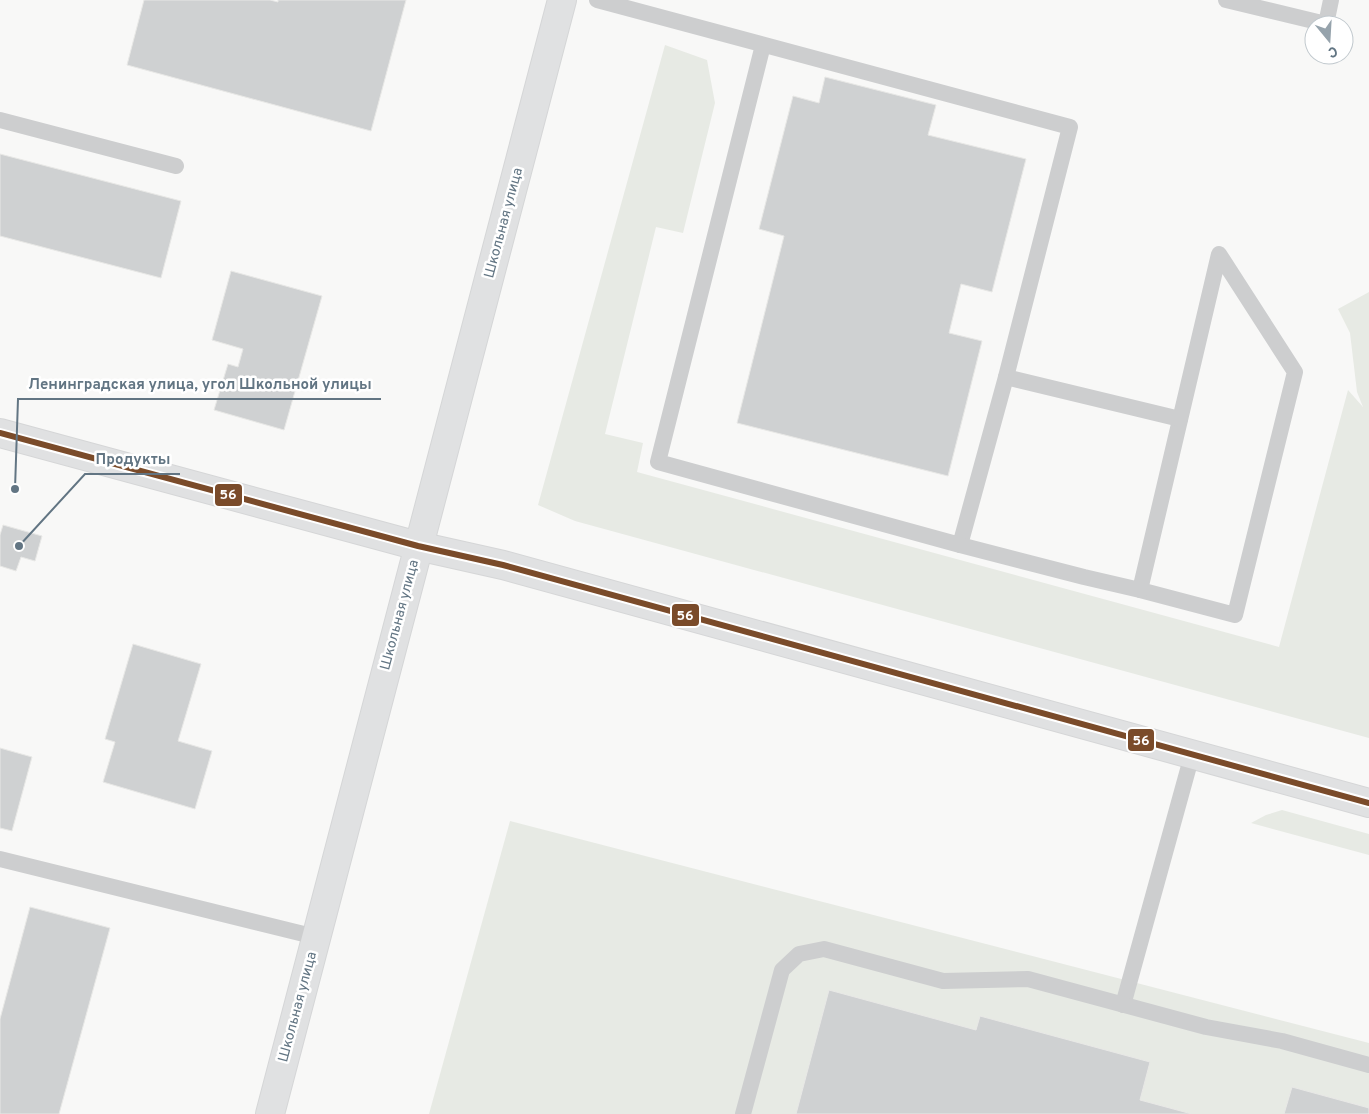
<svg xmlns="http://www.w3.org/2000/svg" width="1369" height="1114" viewBox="0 0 1369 1114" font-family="Overpass,sans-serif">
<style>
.green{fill:#e7eae4}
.building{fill:#cfd1d2;stroke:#e8e8e6}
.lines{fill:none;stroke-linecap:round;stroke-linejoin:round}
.secondary-casing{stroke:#d5d6d7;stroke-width:30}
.lane{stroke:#cdcecf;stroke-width:16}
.secondary{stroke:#e0e1e2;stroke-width:28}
.bus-1-casing{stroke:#fff;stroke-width:10}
.bus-1{stroke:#7a4b2a;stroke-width:6}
.labels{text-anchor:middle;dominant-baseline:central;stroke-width:5;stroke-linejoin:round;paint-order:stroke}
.street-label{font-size:14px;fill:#627583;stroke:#fff}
.leader{fill:none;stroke:#627583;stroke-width:2}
.callout-dot{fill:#627583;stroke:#fff;stroke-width:2}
.callout-label{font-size:15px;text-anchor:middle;font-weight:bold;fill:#627583;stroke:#fff;stroke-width:5;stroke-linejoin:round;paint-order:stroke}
.line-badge{stroke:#fff;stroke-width:2}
.badge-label{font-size:14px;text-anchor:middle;font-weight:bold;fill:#fff}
</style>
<rect width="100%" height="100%" fill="#f8f8f7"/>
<g class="green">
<path d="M665,45L707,60L715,103L683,233L656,227L605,434L643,443L637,472L1279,647L1348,390L1363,407L1357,392L1350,333L1338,309L1369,292V738L575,521L538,505Z"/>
<path d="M1282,810L1369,834V855L1251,823L1266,815Z"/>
<path d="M510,821L1369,1043V1114H429Z"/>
</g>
<g class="building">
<path d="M144,0H270L278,2V0H406L371,131L127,65Z"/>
<path d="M825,77L936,105L928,135L1026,159L992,292L961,284L949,333L982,341L948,476L737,423L784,236L759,229L793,96L819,103Z"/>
<path d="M0,154L181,201L161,278L0,236Z"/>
<path d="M231,271L322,296L284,430L214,410L228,364L238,367L243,349L212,340Z"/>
<path d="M3,525L42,536L35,561L21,557L16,571L0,566V535Z"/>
<path d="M133,644L201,664L178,741L212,751L195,809L103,782L115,742L105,739Z"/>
<path d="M0,748L32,757L12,831L0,828Z"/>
<path d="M30,907L110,928L59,1114H0V1019Z"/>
<path d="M829,990L976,1030L980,1016L1150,1062L1140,1100L1192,1114H796Z"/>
<path d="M1292,1087L1369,1108V1114H1284Z"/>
</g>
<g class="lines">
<g class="secondary-casing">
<g id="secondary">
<path d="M0,433L418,546L503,565L1369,803"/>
<path d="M270,1114L562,0"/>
</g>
</g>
<g class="lane">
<path d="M597,0L1070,127L1006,377L960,545L658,462L763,45"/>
<path d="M1226,0L1326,24L1331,0"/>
<path d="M0,120L176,166"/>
<path d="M1219,254L1295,372L1235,615L1140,590Z"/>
<path d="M1006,377L1180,419"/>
<path d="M960,545L1084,577L1140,590"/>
<path d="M0,859L316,937"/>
<path d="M1123,1005L1192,755"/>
<path d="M743,1114L782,970L799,954L824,949L943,981L1028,979L1206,1027L1282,1041L1369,1065"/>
</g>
<use href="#secondary" class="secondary"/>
<g class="bus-1-casing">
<path id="bus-1" d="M0,433L418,546L503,565L1369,803"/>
</g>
<use href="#bus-1" class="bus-1"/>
</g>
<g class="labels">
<g class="street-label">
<text transform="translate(504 223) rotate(-75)">Школьная улица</text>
<text transform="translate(400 615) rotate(-75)">Школьная улица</text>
<text transform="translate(298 1007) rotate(-75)">Школьная улица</text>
</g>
</g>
<path class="leader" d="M15 489L18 399H381M19 546L85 474H180"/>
<g class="callout-dot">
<circle cx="15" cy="489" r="5"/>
<circle cx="19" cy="546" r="5"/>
</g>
<g class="callout-label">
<text x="200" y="389">Ленинградская улица, угол Школьной улицы</text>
<text x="133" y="464">Продукты</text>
</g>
<g class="line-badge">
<rect x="214" y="483" width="29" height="24" rx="5" fill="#7a4b2a"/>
<rect x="671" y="603" width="29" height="24" rx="5" fill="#7a4b2a"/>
<rect x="1127" y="728" width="28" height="24" rx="5" fill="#7a4b2a"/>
</g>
<g class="badge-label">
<text x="228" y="499">56</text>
<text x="685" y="620">56</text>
<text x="1141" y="745">56</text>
</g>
<g transform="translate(1329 40) rotate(162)"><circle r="24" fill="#ffffff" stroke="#c0c8cd"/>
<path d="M0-4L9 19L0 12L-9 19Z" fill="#96a3ac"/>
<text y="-8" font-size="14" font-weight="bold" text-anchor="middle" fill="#627583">С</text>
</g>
</svg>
